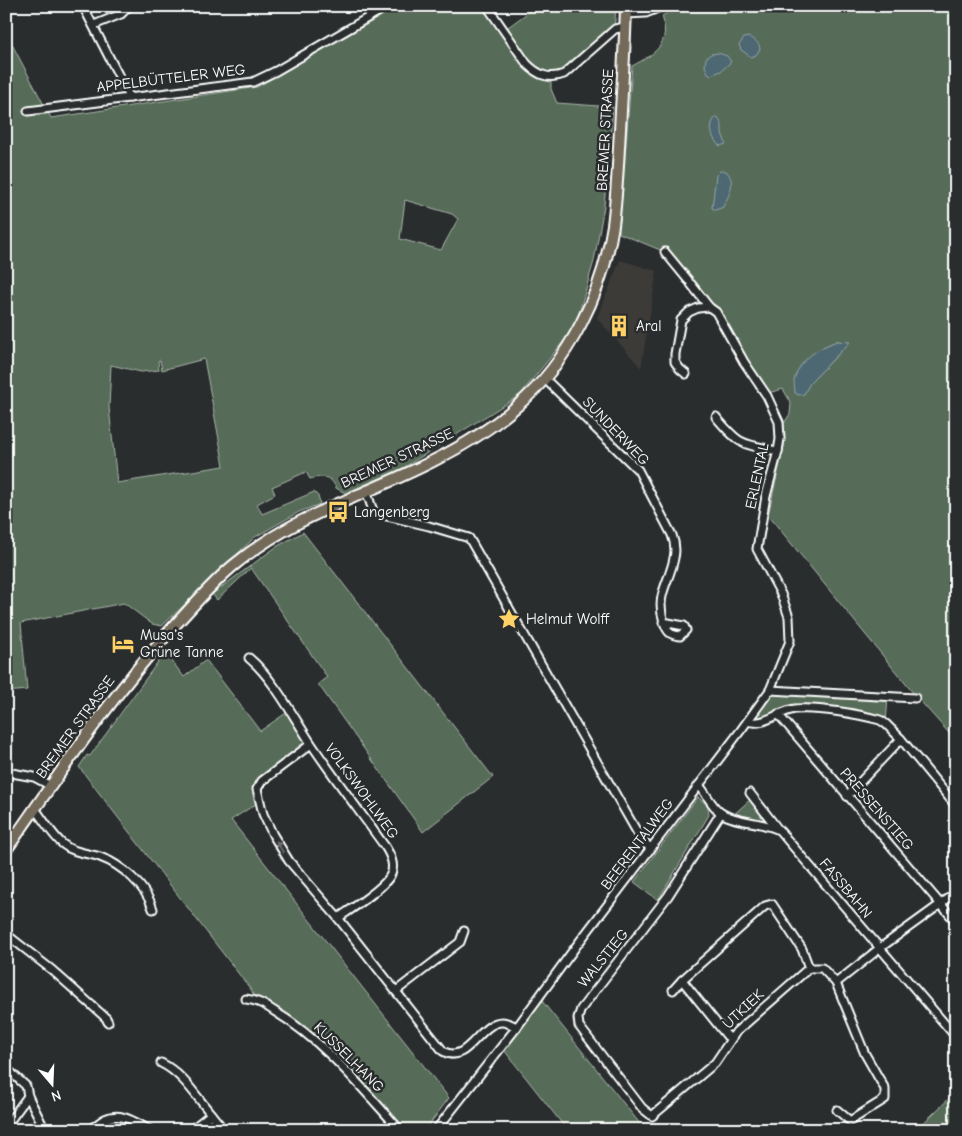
<svg xmlns="http://www.w3.org/2000/svg" width="962" height="1136" viewBox="0 0 962 1136" font-family="'Comic Neue',sans-serif">
<style>
.built{fill:#3d3a38}
.green{fill:#566c58;stroke:#aab6ac;fill-rule:evenodd}
.water{fill:#4d6872;stroke:#94a4aa}
.lines{fill:none;stroke-linecap:round;stroke-linejoin:round}
.minor-casing{stroke:#fff;stroke-width:11}
.primary-casing{stroke:#fff;stroke-width:14}
.minor{stroke:#2a2d2e;stroke-width:7}
.primary{stroke:#736b5a;stroke-width:10}
.oneway{fill:#6a6c6d}
.labels{text-anchor:middle;dominant-baseline:central;stroke-width:5;stroke-linejoin:round;paint-order:stroke}
.street-label{font-size:15px;fill:#fff;stroke:#2a2d2e}
.poi-label{font-size:15px;fill:#fff;stroke:#2a2d2e;text-anchor:start}
</style>
<rect width="100%" height="100%" fill="#2a2d2e"/>
<filter id="ink" filterUnits="userSpaceOnUse"><feTurbulence type="fractalNoise" baseFrequency=".02" numOctaves="2"/><feDisplacementMap in="SourceGraphic" scale="10" xChannelSelector="R" yChannelSelector="G"/><feConvolveMatrix kernelMatrix="1 2 1 2 8 2 1 2 1" color-interpolation-filters="sRGB"/></filter>
<g filter="url(#ink)">
<path class="built" d="M620,260L657,271L641,368L597,318Z"/>
<g class="green">
<path d="M399,6H487L504,30L530,11L532,6H616L614,32L571,69L551,77V89L557,103L613,107L604,206L594,261L575,327L520,395L403,468L345,493L336,488C331,475 321,476 310,479L306,472L272,487L275,494L257,504L262,514L314,492L318,496L320,504L299,512L255,537L162,626L152,624L124,603L21,623L27,690L6,692V33L51,118L257,87ZM405,200L452,214L458,219L441,250L400,239ZM204,359L224,466L117,483L109,407L111,365L141,372L159,370L158,361L160,360L162,370Z"/>
<path d="M678,6H956V741L914,694L768,515L784,446V423L790,414L791,403L783,389L768,393L704,301L665,252L619,233L632,66C655,54 671,44 662,16ZM837,341L849,343L810,383L823,347Z"/>
<path d="M303,532L493,777L423,832L318,684L327,677L251,568L217,600L212,594L276,547Z"/>
<path d="M165,652L184,677L206,660L260,731L289,711L311,744L262,781L259,802L231,820L449,1098L425,1130H400L322,1046L255,999L252,991L79,767L87,755L90,756Z"/>
<path d="M770,690L888,696L886,724L880,720L796,709L759,723L756,716Z"/>
<path d="M698,797L708,806L709,815L658,900L634,882Z"/>
<path d="M753,797L770,818L762,824L731,817Z"/>
<path d="M542,1001L645,1130H567L504,1050Z"/>
<path d="M956,1092V1130H916Z"/>
</g>
<g class="water">
<path d="M748,37C755,40 759,42 760,49L756,55L751,57L741,50L739,45L744,38Z"/>
<path d="M718,53L727,56L731,62L721,71L711,75L708,73L705,66L706,58L711,54Z"/>
<path d="M715,118H718L722,125V133L726,144L720,146C712,140 708,126 715,118Z"/>
<path d="M720,171H726C737,182 729,195 723,207L716,210L712,208L716,175Z"/>
<path d="M837,341L850,342L810,383L804,394L799,395L795,393C795,388 793,381 795,377C801,358 819,348 837,341Z"/>
</g>
<g class="lines">
<g class="minor-casing">
<g id="minor">
<path d="M83,6L130,98"/>
<path d="M487,6L527,64C538,75 549,80 564,74L615,29L625,27"/>
<path d="M626,14L646,13L663,6"/>
<path d="M94,25L121,14L129,6"/>
<path d="M28,111L253,82L276,71L388,6"/>
<path d="M665,252L688,280"/>
<path d="M686,374L680,369L675,362V354L681,320L689,312L698,308L709,307"/>
<path d="M544,378L638,470L672,535C675,543 676,550 674,558C669,584 655,595 664,622C667,632 670,635 680,636L686,630L684,626L663,622"/>
<path d="M716,417C740,446 742,444 778,451"/>
<path d="M366,490L373,511L378,514L429,526L469,538L641,839L651,849"/>
<path d="M249,658C273,678 293,716 310,742C334,778 361,813 386,848C391,856 395,865 391,874C387,886 350,910 338,918"/>
<path d="M770,690L915,698"/>
<path d="M778,714L956,922"/>
<path d="M748,721C763,727 779,711 795,709C818,707 858,714 880,720L886,724L901,739L956,806"/>
<path d="M311,744L262,781L257,789L263,814L273,835L289,861L338,918L443,1051C467,1066 479,1022 502,1022C507,1022 512,1025 517,1027"/>
<path d="M6,772L34,777L51,786"/>
<path d="M699,785C706,793 712,807 721,813C737,823 761,821 779,830L956,1037"/>
<path d="M750,793L777,828"/>
<path d="M847,796L901,739"/>
<path d="M35,809C43,819 54,838 64,845C74,853 88,853 100,857C122,865 146,886 153,909"/>
<path d="M721,813L668,896L581,1009L578,1018L579,1026L642,1108L652,1116L715,1063L736,1032L809,968H822L836,983L865,1054L885,1089V1099L850,1121L837,1110"/>
<path d="M6,934L52,970L106,1018L108,1022"/>
<path d="M682,980L765,906L772,904L802,949L809,968"/>
<path d="M836,983L880,948L956,893"/>
<path d="M673,990L682,980L727,1036L731,1038"/>
<path d="M396,991L460,942L464,931"/>
<path d="M246,999C257,1000 265,1005 274,1011C324,1041 361,1087 400,1130"/>
<path d="M161,1063C182,1073 196,1096 211,1114L191,1130"/>
<path d="M6,1068L26,1086L28,1096L43,1126L50,1130"/>
<path d="M211,1114L224,1130"/>
<path d="M6,1126L28,1096"/>
<path d="M88,1130C95,1127 99,1122 105,1119C121,1111 136,1123 150,1130"/>
<path d="M436,1130L517,1027L577,945L741,730L770,690L790,641L789,617L781,594L757,549L766,496L778,451L780,439L779,422L767,396L744,362L716,312L709,307L691,284"/>
</g>
</g>
<g class="primary-casing">
<path id="primary" d="M6,850C60,773 112,695 175,625C194,605 212,583 234,565C295,514 365,496 433,461C463,446 492,428 517,406C569,362 603,292 613,225C617,194 618,162 620,130C622,89 625,47 626,6"/>
</g>
<use href="#minor" class="minor"/>
<use href="#primary" class="primary"/>
</g>
<defs><path id="oneway-solid" d="M-6-.8H1V-3.2L6.5 0L1 3.2V.8H-6Z" transform="scale(1.25)"/></defs>
<use class="oneway" href="#oneway-solid" transform="translate(280 847) rotate(-120)"/>
</g>
<defs>
<g id="building-bare" transform="scale(1.725)"><path d="M-4-6H4V6H1V3H-1V6H-4ZM-2.5-4.3h1.7v1.8h-1.7ZM.8-4.3h1.7v1.8H.8ZM-2.5-1h1.7V.8h-1.7ZM.8-1h1.7V.8H.8Z" fill="#ffd166" stroke="#2a2d2e" stroke-width="2.5" paint-order="stroke"/></g>
<g id="bus-bare" transform="scale(1.725)"><path d="M-5-6H5V4H4V6H2V4H-2V6H-4V4H-5ZM-3.5-4V0h7V-4ZM-3.5 1.2v1.5H-2V1.2ZM2 1.2v1.5H3.5V1.2Z" fill="#ffd166" stroke="#2a2d2e" stroke-width="2.5" paint-order="stroke"/></g>
<g id="sight-bare" transform="scale(1.725)"><path d="M0-6L1.8-2.2L6-1.7L2.9 1.2L3.7 5.4L0 3.3L-3.7 5.4L-2.9 1.2L-6-1.7L-1.8-2.2Z" fill="#ffd166" stroke="#2a2d2e" stroke-width="2.5" paint-order="stroke"/></g>
<g id="hotel-bare" transform="scale(1.725)"><path d="M-6-4.5h1.5V1H6V5H4.5V3h-9V5H-6ZM-4 0a1.8 1.8 0 1 1 3.6 0ZM.5 0V-2.5h3Q6-2.5 6 0Z" fill="#ffd166" stroke="#2a2d2e" stroke-width="2.5" paint-order="stroke"/></g>
</defs>
<g fill-rule="evenodd">
<use href="#building-bare" x="619" y="326"/>
<use href="#bus-bare" x="338" y="512"/>
<use href="#sight-bare" x="509" y="619"/>
<use href="#hotel-bare" x="123" y="644"/>
</g>
<g class="labels">
<g class="street-label">
<text transform="translate(171 78) rotate(-7)">APPELBÜTTELER WEG</text>
<text transform="translate(605 130) rotate(-87)">BREMER STRASSE</text>
<text transform="translate(616 431) rotate(46)">SUNDERWEG</text>
<text transform="translate(397 458) rotate(-25)">BREMER STRASSE</text>
<text transform="translate(757 476) rotate(-78)">ERLENTAL</text>
<text transform="translate(75 727) rotate(-54)">BREMER STRASSE</text>
<text transform="translate(362 791) rotate(54)">VOLKSWOHLWEG</text>
<text transform="translate(877 809) rotate(49)">PRESSENSTIEG</text>
<text transform="translate(637 844) rotate(-53)">BEERENTALWEG</text>
<text transform="translate(846 888) rotate(50)">FASSBAHN</text>
<text transform="translate(603 958) rotate(-51)">WALSTIEG</text>
<text transform="translate(743 1009) rotate(-43)">UTKIEK</text>
<text transform="translate(349 1057) rotate(45)">KUSSELHANG</text>
</g>
<g class="poi-label">
<text x="636" y="326">Aral</text>
<text x="354" y="512">Langenberg</text>
<text x="526" y="619">Helmut Wolff</text>
<text x="140" y="635">Musa's<tspan x="140" dy="17">Grüne Tanne</tspan></text>
</g>
</g>
<rect width="962" height="1136" fill="none" stroke="#2a2d2e" stroke-width="25"/>
<rect x="12" y="12" width="937" height="1111" fill="none" stroke="#fff" stroke-width="2" filter="url(#ink)"/>
<g transform="translate(52 1084) rotate(161)" stroke="#2a2d2e" stroke-width="4" paint-order="stroke">
<path d="M0-4L9 19L0 12L-9 19Z" fill="#ffffff"/>
<text y="-8" font-size="14" font-weight="bold" text-anchor="middle" fill="#ffffff">N</text>
</g>
</svg>
